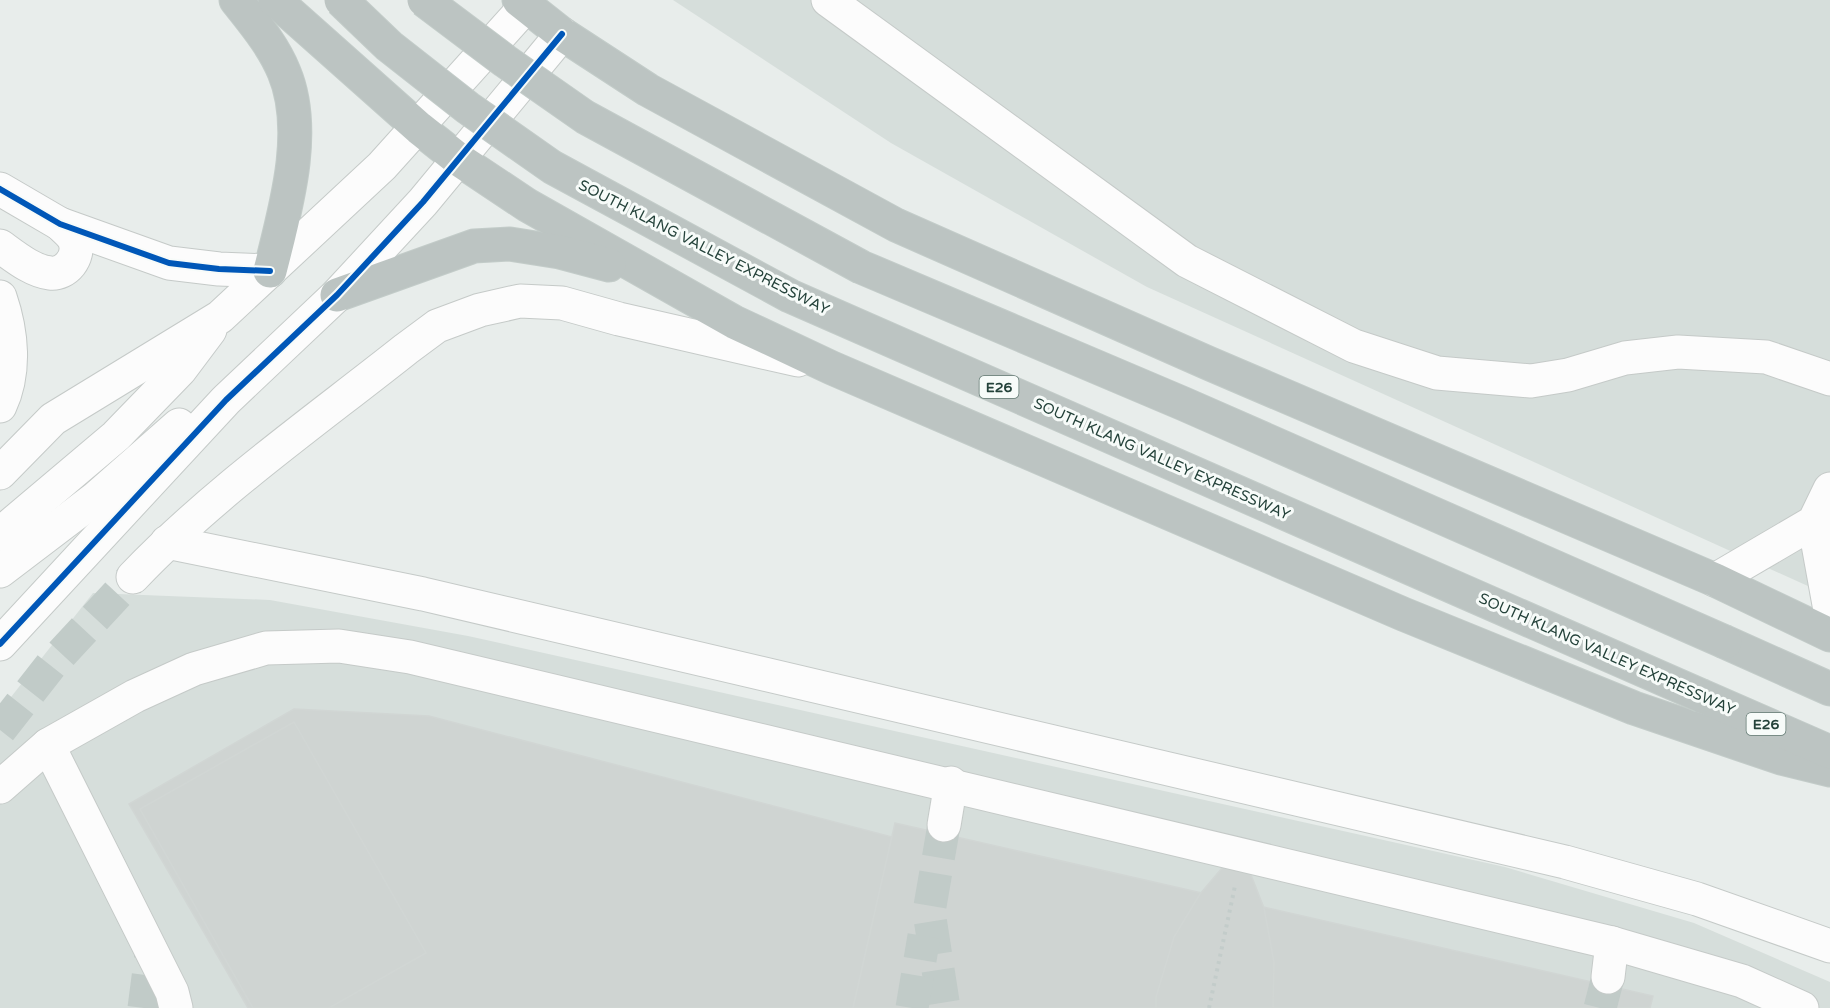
<svg xmlns="http://www.w3.org/2000/svg" width="1830" height="1008" viewBox="0 0 1830 1008" font-family="'Varela Round',sans-serif">
<style>
.built{fill:#d6dedb}
.building{fill:#cfd4d2;stroke:#d1d6d4;stroke-width:1.5}
.lines{fill:none;stroke-linecap:round;stroke-linejoin:round}
.minor-tunnel{stroke:#c1cbc8;stroke-width:33;stroke-dasharray:33 16;stroke-linecap:butt}
.minor-casing{stroke:#c5cac8;stroke-width:35}
.highway-casing{stroke:#c3ccc9;stroke-width:35}
.path{stroke:#c3ccca;stroke-width:4;stroke-dasharray:3 4.5;stroke-linecap:butt}
.minor{stroke:#fcfcfc;stroke-width:33}
.highway{stroke:#bcc4c2;stroke-width:33}
.highway-bridge-casing{stroke:#c3ccc9;stroke-width:35;stroke-linecap:butt}
.highway-bridge{stroke:#bcc4c2;stroke-width:33}
.cycleway-casing{stroke:#f7fbf9;stroke-width:10}
.cycleway{stroke:#0057b8;stroke-width:6}
.labels{text-anchor:middle;dominant-baseline:central;stroke-width:6;stroke-linejoin:round;paint-order:stroke}
.shield{fill:#f7fbf9;stroke:#637a73;stroke-width:1.5}
.shield-label{font-size:14px;font-weight:bold;fill:#24423a}
.street-label{font-size:15px;fill:#24423a;stroke:#f7fbf9}
</style>
<rect width="100%" height="100%" fill="#e8edeb"/>
<g class="built">
<path d="M673,0H1830V596L1147,287L891,143Z"/>
<path d="M93,593L270,600L468,636L1505,867L1694,923L1830,982V1008H0V711Z"/>
</g>
<g class="building">
<path d="M294,709L429,716L892,837L853,1008H248L129,804Z"/>
<path d="M294,722L426,953L329,1008H253L140,809Z"/>
<path d="M895,823L1653,996L1650,1008H853Z"/>
<path d="M1240,847L1264,908L1274,962L1273,1008H1156V997L1174,937L1200,894Z"/>
</g>
<g class="lines">
<g class="minor-tunnel">
<path d="M0,730L51,665L133,577"/>
<path d="M944,825L929,912L944,1008"/>
<path d="M144,1008L151,954"/>
<path d="M912,1008L924,936"/>
<path d="M1600,1008L1608,977"/>
</g>
<g class="minor-casing">
<g id="minor">
<path d="M828,0L1187,261L1354,346L1437,373L1531,381L1568,375L1625,358L1678,352L1766,357L1830,379"/>
<path d="M0,189L60,224L169,263L219,269L270,271"/>
<path d="M0,246C14,256 32,271 50,273C66,275 80,257 75,242C73,235 65,229 60,224"/>
<path d="M0,297C12,332 16,372 0,406"/>
<path d="M0,473L53,419L220,317L382,166L526,6"/>
<path d="M1814,522L1830,610"/>
<path d="M0,534L116,436L180,370L210,330"/>
<path d="M167,542L423,594L1565,862L1697,899L1830,946"/>
<path d="M0,571L96,498L179,425"/>
<path d="M133,577C214,492 314,422 406,349L437,326L480,310L520,301L562,303L619,319L798,360"/>
<path d="M1715,580L1814,522L1830,489"/>
<path d="M0,644L226,400L337,295L423,202L562,34"/>
<path d="M48,745L172,992L176,1008"/>
<path d="M0,787L48,745L135,696L194,669L266,648L339,646L410,657L1612,943L1742,981L1802,1008"/>
<path d="M944,825L951,783"/>
<path d="M1608,977L1612,943"/>
</g>
</g>
<g class="highway-casing">
<g id="highway">
<path d="M236,0C254,23 273,45 284,72C309,131 285,211 270,271"/>
<path d="M275,0L419,128L458,159L527,205L734,322L832,368L1403,614L1634,708L1781,758L1830,770"/>
<path d="M519,0L562,34L648,90L896,225L1208,363L1715,580L1830,635"/>
<path d="M337,295L474,246L510,244L560,252L609,265"/>
<path d="M1725,642L1830,689"/>
<path d="M1702,696L1830,752"/>
</g>
</g>
<path class="path" d="M1209,1008L1235,886"/>
<use href="#minor" class="minor"/>
<use href="#highway" class="highway"/>
<g class="highway-bridge-casing">
<g id="highway-bridge">
<path d="M341,0L389,46L468,108L552,167L790,296L1702,696"/>
<path d="M424,0L505,61L585,117L861,267L1184,404L1725,642"/>
</g>
</g>
<use href="#highway-bridge" class="highway-bridge"/>
<g class="cycleway-casing">
<g id="cycleway">
<path d="M0,189L60,224L169,263L219,269L270,271"/>
<path d="M0,644L226,400L337,295L423,202L562,34"/>
</g>
</g>
<use href="#cycleway" class="cycleway"/>
</g>
<g class="labels">
<g class="shield">
<rect x="979.5" y="376" width="39" height="22" rx="4.5"/>
<rect x="1746.5" y="713" width="39" height="22" rx="4.5"/>
</g>
<g class="shield-label">
<text x="999" y="387">E26</text>
<text x="1766" y="724">E26</text>
</g>
<g class="street-label">
<text transform="translate(704 247) rotate(27)">SOUTH KLANG VALLEY EXPRESSWAY</text>
<text transform="translate(1162 459) rotate(24)">SOUTH KLANG VALLEY EXPRESSWAY</text>
<text transform="translate(1607 654) rotate(24)">SOUTH KLANG VALLEY EXPRESSWAY</text>
</g>
</g>
</svg>
